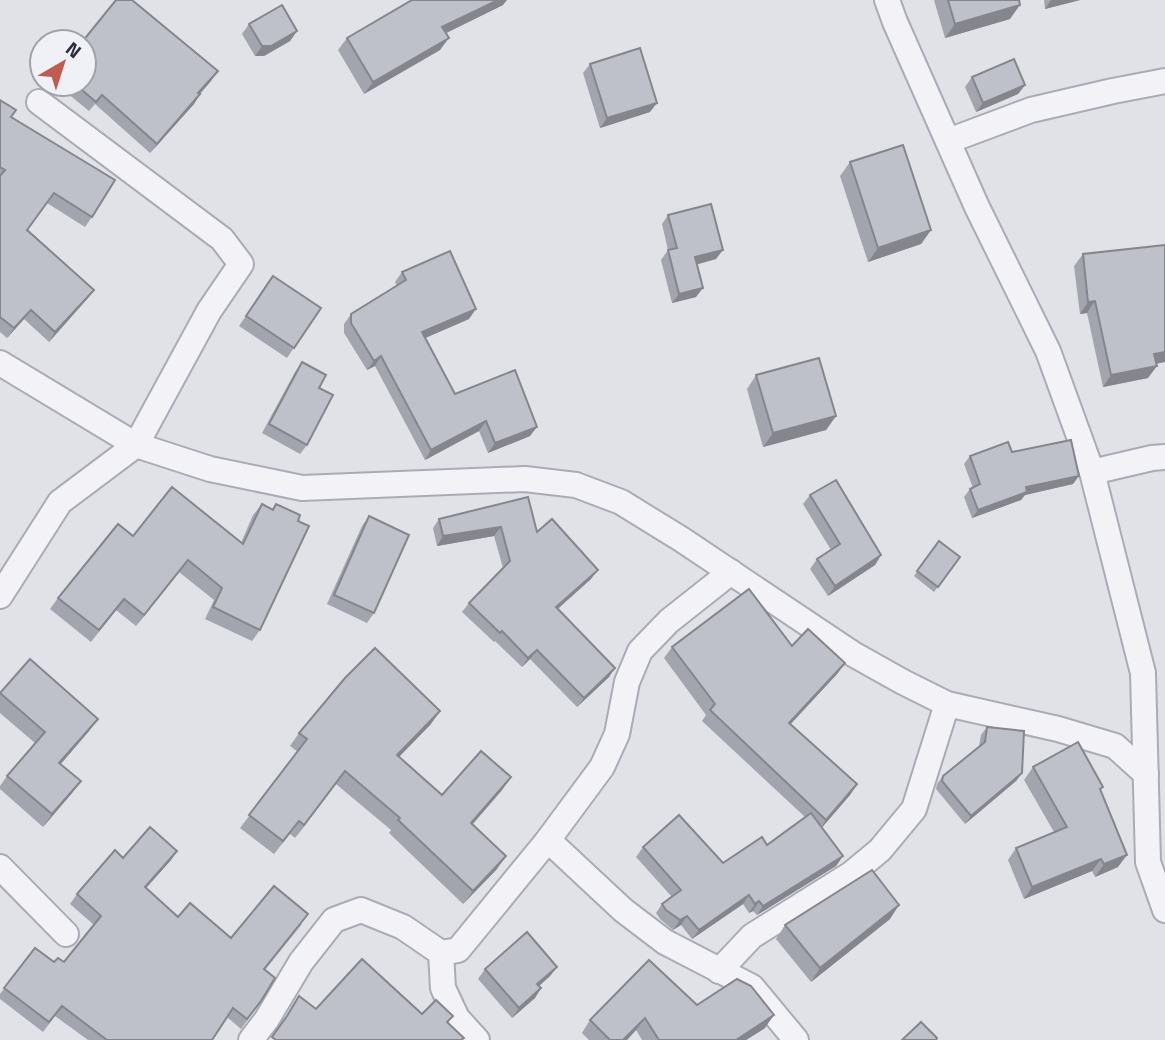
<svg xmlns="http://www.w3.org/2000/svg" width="1165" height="1040" viewBox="0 0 1165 1040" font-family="'Titillium Web',sans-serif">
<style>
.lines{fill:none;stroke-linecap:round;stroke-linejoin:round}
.street-casing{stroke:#aaacb5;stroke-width:28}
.street{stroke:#f3f3f7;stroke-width:24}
.wall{fill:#a3a5ae}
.shaded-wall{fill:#85868d}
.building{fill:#bec0ca;stroke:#85868d;stroke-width:2}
</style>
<rect width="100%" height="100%" fill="#e0e2e8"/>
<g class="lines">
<g class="street-casing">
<g id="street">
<path d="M887,0L895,22L977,207L1048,351L1092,472L1143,673L1148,862L1165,910"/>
<path d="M948,141L1031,110L1113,91L1165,81"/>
<path d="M0,363L136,445L210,469L302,488L525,479L576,485L621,502L681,539L853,654L903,682L947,704L1058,729L1115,746L1146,774"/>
<path d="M1092,472L1152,458L1165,457"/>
<path d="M0,596L60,502L136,445L209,311L241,264L222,239L39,102"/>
<path d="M548,840L623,910L665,942L752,987L796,1040"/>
<path d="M0,867L66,934"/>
<path d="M441,953L443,988L457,1018L477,1040"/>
<path d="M719,971L752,936L851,874L880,850L914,809L947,704"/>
<path d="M251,1040L267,1019L301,962L334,920L361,910L403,927L441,953L458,950L548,840L602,767L617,734L627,682L640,651L669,621L731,572"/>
</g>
</g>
<use href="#street" class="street"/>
</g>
<g class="wall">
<path d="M934,0H1019L1010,19L945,38Z"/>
<path d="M1044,0H1080L1045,9Z"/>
<path d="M503,5L446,33L440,50L364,94L338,50L347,38Z"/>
<path d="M249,24L297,31L290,41L264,56H255L242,34Z"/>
<path d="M590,64L650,112L600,128L583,73Z"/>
<path d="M972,77L1025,85L1018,94L976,112L965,87Z"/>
<path d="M211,81L200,94L194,104L150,153L95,104L89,111L56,84Z"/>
<path d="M0,100L11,117L92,217L85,227L47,203L28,230L94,290L87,299L49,342L24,319L7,338L0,332Z"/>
<path d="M850,162L931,230L921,244L868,262L840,176Z"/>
<path d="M668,215L716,259L697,264L696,297L672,303L661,260L668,250L662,224Z"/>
<path d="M1083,254L1148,378L1103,387L1087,313L1080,314L1074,266Z"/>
<path d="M402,272L469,319L425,338L455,394L530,436L488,453L479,431L425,460L375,366L367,370L344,333V324L351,314L397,286L395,282Z"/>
<path d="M273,276L321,308L287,358L239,326Z"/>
<path d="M302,362L319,388L307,445L300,454L262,433L295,372Z"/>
<path d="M756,375L836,416L826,430L763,447L747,389Z"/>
<path d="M1012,452L1073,484L1025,495L1021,500L972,518L964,497L970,489L973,488L964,464L970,456Z"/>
<path d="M810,495L881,555L875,565L828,596L810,569L817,559L831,550L803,504Z"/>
<path d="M528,497L537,532L591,579L558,609L609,677L577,707L530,659L522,667L495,641L494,642L462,612L469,603L503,568L494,536L437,546L433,528L439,519Z"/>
<path d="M262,504L272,509L276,504L260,630L252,641L205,619L214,600L179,572L136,626L116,610L91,642L50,609L58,598L133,536L241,543L253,515Z"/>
<path d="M369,516L374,613L367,623L327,604L362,526Z"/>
<path d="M939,541L960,557L934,592L914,576Z"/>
<path d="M792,646L845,663L837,674L791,724L857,784L850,795L822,827L843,856L836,866L757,915L753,911L749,913L743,904L692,939L681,925L673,930L660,919L656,913L662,904L672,897L636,857L643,847L723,863L767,845L805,817L702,721L706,715L664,658L672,647Z"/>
<path d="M0,693L89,731L61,764L72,793L43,827L0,789V786L7,776L35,743L0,713Z"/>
<path d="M431,724L399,757L442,795L511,777L502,790L473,824L497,869L463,904L389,833L391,830L336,784L295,838L290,834L274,854L240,828L298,752L290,746L299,733Z"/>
<path d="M987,727L1022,773L1016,781L965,824L936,789L937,784L943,776L979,746L981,735Z"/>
<path d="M1033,767L1103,787L1100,790L1118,867L1095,877L1092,871L1024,899L1008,860L1016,848L1054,832L1024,780Z"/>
<path d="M123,858L171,860L146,888L178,917L231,938L302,924L265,970L261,1001L241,1029L227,1017L212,1040H88L55,1016L43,1032L0,999V994L35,948L54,962H64L94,925L70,904L77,894Z"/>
<path d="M890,919L811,982L776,939L785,925Z"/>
<path d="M557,967L550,976L539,986L541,988L535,998L512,1018L478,979L485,969Z"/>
<path d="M697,1005L765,1028L746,1040H642L636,1030L627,1040H589L582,1033L590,1020Z"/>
</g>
<g class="shaded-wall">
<path d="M498,0H507L503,5L434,39L442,27Z"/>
<path d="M1051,0H1080L1045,9Z"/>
<path d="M1020,5L1010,19L945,38L955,24Z"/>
<path d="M297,31L290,41L264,56H255L262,46Z"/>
<path d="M449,38L440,50L364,94L373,82Z"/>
<path d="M218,71L211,81L192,102L198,93Z"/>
<path d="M1025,85L1018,94L976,112L983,103Z"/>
<path d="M200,94L194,104L150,153L157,144Z"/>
<path d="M657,103L650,112L600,128L607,118Z"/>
<path d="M931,230L921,244L868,262L878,248Z"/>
<path d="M723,250L716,259L688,267L695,257Z"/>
<path d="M703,288L696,297L672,303L679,294Z"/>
<path d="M94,290L87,299L49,342L55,332Z"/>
<path d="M1095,301L1087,313L1080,314L1088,302Z"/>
<path d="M476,309L469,319L416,342L422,332Z"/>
<path d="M31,310L24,319L7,338L14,328Z"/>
<path d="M1165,352V362L1146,366L1154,354Z"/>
<path d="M381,356L375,366L367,370L374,361Z"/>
<path d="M1157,366L1148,378L1103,387L1111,375Z"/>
<path d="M836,416L826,430L763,447L773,433Z"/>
<path d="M486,421L479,431L425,460L431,450Z"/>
<path d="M537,427L530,436L488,453L495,443Z"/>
<path d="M1079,476L1073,484L1025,495L1021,500L972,518L978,510L1026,487Z"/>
<path d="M501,527L494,536L437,546L443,536Z"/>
<path d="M881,555L875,565L828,596L835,586Z"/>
<path d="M188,560L179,572L136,626L144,615Z"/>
<path d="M598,570L591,579L549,616L556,607Z"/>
<path d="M537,650L530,659L522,667L528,658Z"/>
<path d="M845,663L837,674L781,734L789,723Z"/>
<path d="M615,668L609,677L577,707L584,698Z"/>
<path d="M440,711L431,724L388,768L397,755Z"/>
<path d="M98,719L89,731L51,775L59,763Z"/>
<path d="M345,771L336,784L295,838L304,825Z"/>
<path d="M1022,773L1016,781L965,824L971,816Z"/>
<path d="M511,777L502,790L462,836L471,823Z"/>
<path d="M81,781L72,793L43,827L52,814Z"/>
<path d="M857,784L850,795L819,831L826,820Z"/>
<path d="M177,851L171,860L138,897L145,887Z"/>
<path d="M1127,855L1118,867L1095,877L1104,864Z"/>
<path d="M506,856L497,869L463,904L473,891Z"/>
<path d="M843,856L836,866L757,915L763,906Z"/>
<path d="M1101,859L1092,871L1024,899L1032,887Z"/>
<path d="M749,895L743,904L692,939L699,930Z"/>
<path d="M759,901L753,911L749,913L755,904Z"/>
<path d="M899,905L890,919L811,982L820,968Z"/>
<path d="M687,916L681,925L673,930L680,920Z"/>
<path d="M557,967L550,976L530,994L537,984Z"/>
<path d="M541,988L535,998L512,1018L519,1008Z"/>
<path d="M774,1015L765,1028L746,1040H736Z"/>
<path d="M645,1018L636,1030L627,1040H623Z"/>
</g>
<g class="building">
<path d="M116,0H132L218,71L198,93L200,94L157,144L102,95L96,102L75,84H84V42H82Z"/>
<path d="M412,0H498L442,27L449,38L373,82L347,38Z"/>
<path d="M948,0H1019L1020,5L955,24Z"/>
<path d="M282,5L297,31L271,46H262L249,24Z"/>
<path d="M640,48L657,103L607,118L590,64Z"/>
<path d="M1014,59L1025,85L983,103L972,77Z"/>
<path d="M0,100L16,110L11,117L115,180L92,217L54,193L27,230L94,290L55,332L31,310L14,328L0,317V176L5,170L0,167Z"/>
<path d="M903,145L931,230L878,248L850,162Z"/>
<path d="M711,204L723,250L695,257L703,288L679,294L668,250L677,248L668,215Z"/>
<path d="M1165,245V352L1154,354L1157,366L1111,375L1095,301L1088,302L1083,254Z"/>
<path d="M450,251L476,309L422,332L455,394L515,370L537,427L495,443L486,421L431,450L381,356L374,361L351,323V314L406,280L402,272Z"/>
<path d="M273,276L321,308L294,348L246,316Z"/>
<path d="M819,358L836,416L773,433L756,375Z"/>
<path d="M302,362L326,375L319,388L333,395L307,445L269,424Z"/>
<path d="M1071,440L1079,476L1026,487L1027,492L978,510L970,489L980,484L970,456L1008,442L1012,452Z"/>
<path d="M836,480L881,555L835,586L817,559L840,544L810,495Z"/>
<path d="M172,487L243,544L262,504L273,510L276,504L300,515L298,521L309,526L260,630L213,607L222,588L188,560L144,615L124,599L99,630L58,598L118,524L133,536Z"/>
<path d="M528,497L537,532L552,519L598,570L556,607L615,668L584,698L537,650L528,658L502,631L500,633L469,603L510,561L501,527L443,536L439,519Z"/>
<path d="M369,516L409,535L374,613L334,595Z"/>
<path d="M939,541L960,557L938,587L917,571Z"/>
<path d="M749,589L792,646L808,629L845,663L789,723L857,784L826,820L710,710L715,704L672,647Z"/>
<path d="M375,648L440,711L397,755L442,795L481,751L511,777L471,823L506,856L473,891L398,820L400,818L345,771L304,825L299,821L283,841L249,815L307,739L299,733L345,678Z"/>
<path d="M30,659L98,719L59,763L81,781L52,814L7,776L45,732L0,693Z"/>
<path d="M987,727L1024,731L1022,773L971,816L942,781L943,776L985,742Z"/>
<path d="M1078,742L1103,787L1100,789L1127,855L1104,864L1101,859L1032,887L1016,848L1067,827L1033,767Z"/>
<path d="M811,813L843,856L763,906L759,901L755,904L749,895L699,930L687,916L680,920L666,910L662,904L681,890L643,847L679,815L723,863L762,837L767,845Z"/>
<path d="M150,827L177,851L145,887L178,917L190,903L231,938L274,886L308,914L264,969L275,978L261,1001L247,1019L233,1008L212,1040H107L62,1006L49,1022L4,988L35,948L54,962L58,958L64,962L101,916L77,894L115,850L123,858Z"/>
<path d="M872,870L899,905L820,968L785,925Z"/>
<path d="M527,932L557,967L537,984L541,988L519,1008L485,969Z"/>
<path d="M362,959L422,1014L436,1000L453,1016L447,1022L464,1038L461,1040H276L272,1037L287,1016L299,996L316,1009Z"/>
<path d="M649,960L697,1005L737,979L751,986L774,1015L736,1040H659L645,1018L623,1040H610L590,1020Z"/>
<path d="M921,1022L937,1038L936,1040H902Z"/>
</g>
<g transform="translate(63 63) rotate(39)"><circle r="33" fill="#f0f1f6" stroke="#a1a3ac" stroke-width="2"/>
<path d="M0-5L12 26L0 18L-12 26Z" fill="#c15a51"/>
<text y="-10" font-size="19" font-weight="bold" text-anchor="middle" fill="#2b2d3e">N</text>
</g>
</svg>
